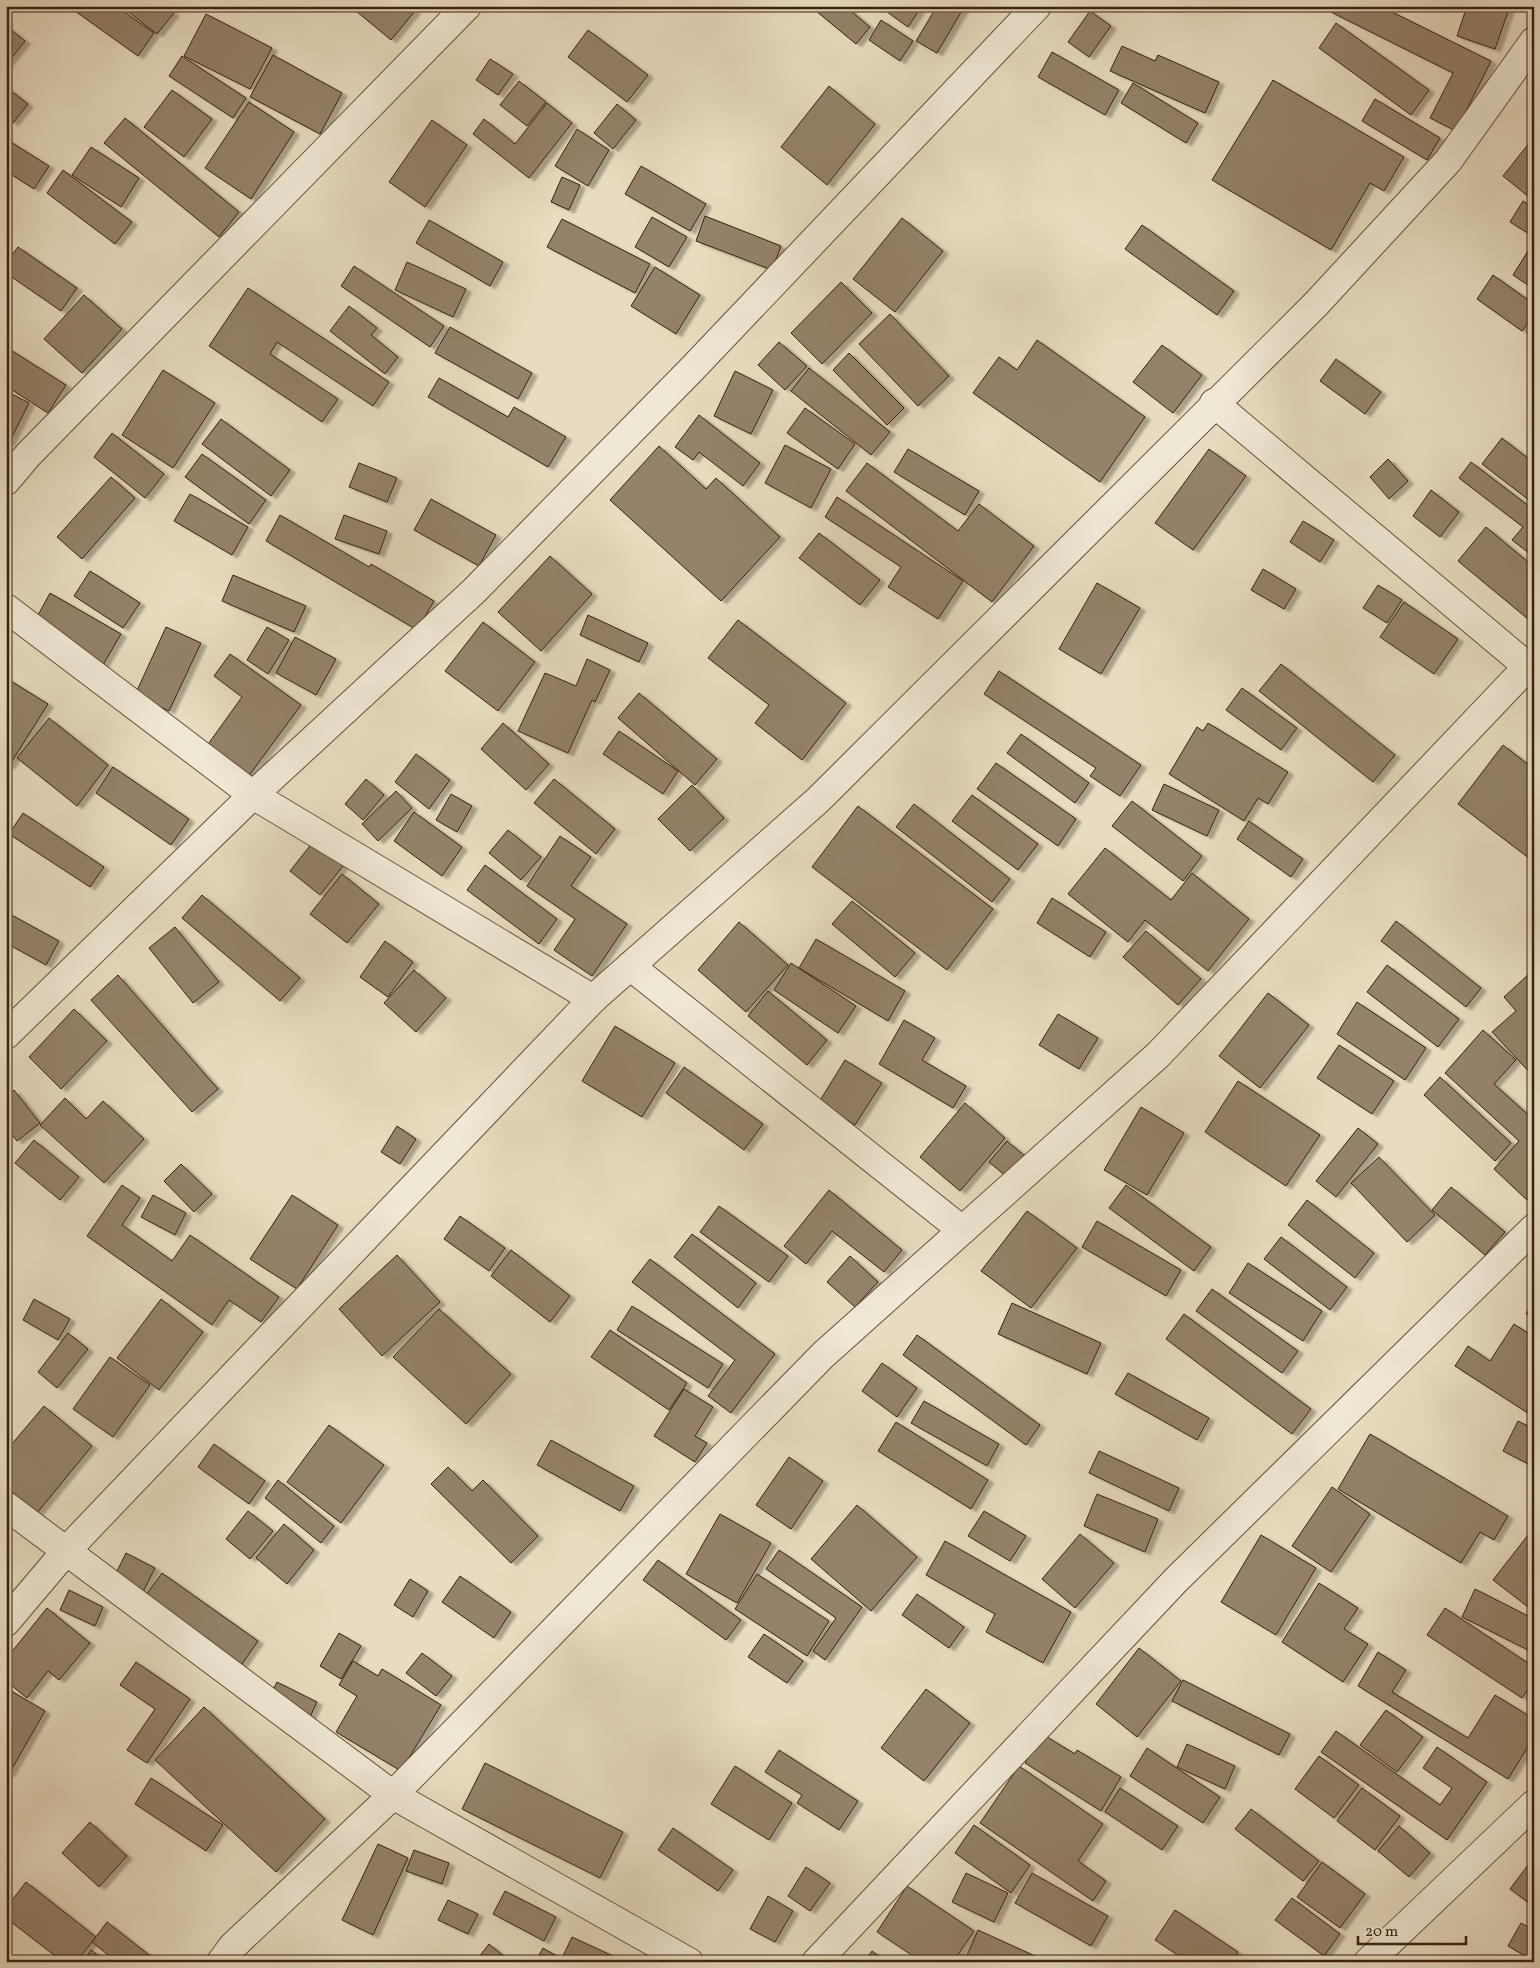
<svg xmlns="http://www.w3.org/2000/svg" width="1540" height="1968" viewBox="0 0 1540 1968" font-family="Vollkorn,serif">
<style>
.building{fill:#94826b;stroke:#3a2110;filter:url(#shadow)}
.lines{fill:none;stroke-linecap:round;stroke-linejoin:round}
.minor-casing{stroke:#65503c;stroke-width:30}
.minor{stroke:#efe8d5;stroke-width:28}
</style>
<defs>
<filter id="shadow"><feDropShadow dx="5.5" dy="3" stdDeviation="1" flood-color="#0004"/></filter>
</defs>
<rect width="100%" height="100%" fill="#e7dcbf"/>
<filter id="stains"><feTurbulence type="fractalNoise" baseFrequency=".004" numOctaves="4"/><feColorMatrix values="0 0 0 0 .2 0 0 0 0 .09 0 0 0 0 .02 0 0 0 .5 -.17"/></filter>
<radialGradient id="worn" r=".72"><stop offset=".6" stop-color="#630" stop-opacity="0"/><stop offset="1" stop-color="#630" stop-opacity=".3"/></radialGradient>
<g class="building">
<path d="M68,6H116L154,33L138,56Z"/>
<path d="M121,6H165L174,13L157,34Z"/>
<path d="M350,6H410L415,11L391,40Z"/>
<path d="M810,6H845L870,27L856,44Z"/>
<path d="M891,6H922L908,27L887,12Z"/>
<path d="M937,6H957L963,9L937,53L916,41Z"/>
<path d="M1331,6H1380L1491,61L1456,131L1430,118L1453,73L1329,11Z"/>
<path d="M1467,6H1510L1495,49L1457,36Z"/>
<path d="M1090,11L1111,26L1089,57L1068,42Z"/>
<path d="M206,14L272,48L250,89L184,56Z"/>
<path d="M881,20L913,41L900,61L869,40Z"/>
<path d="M1336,23L1429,90L1411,115L1319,48Z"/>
<path d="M6,26L25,41L6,65Z"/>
<path d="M588,30L648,75L627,102L568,57Z"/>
<path d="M1122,46L1155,61L1158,55L1219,82L1205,113L1110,71Z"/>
<path d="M1052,52L1119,90L1105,115L1038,77Z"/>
<path d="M273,55L342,93L320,134L250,97Z"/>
<path d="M182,56L246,98L233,118L169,76Z"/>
<path d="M490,59L513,74L498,95L476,80Z"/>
<path d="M1273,80L1404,157L1384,191L1370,183L1331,250L1212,180Z"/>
<path d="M519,81L546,102L527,126L500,105Z"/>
<path d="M1133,83L1198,123L1186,143L1121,103Z"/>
<path d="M829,86L875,124L827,185L781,147Z"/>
<path d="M6,87L28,104L13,123L6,118Z"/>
<path d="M172,90L212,119L184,157L144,127Z"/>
<path d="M1375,99L1440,138L1427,160L1362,121Z"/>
<path d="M249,102L294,132L251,199L205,168Z"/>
<path d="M547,103L572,123L529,178L473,134L484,119L515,144Z"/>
<path d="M617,104L636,120L613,149L594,133Z"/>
<path d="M125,118L239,212L219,237L104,143Z"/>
<path d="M432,120L467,145L425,207L389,182Z"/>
<path d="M577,129L609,150L588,186L555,166Z"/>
<path d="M1534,137V201L1503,176Z"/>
<path d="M6,139L49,166L34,189L6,171Z"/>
<path d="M91,147L139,178L121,207L72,175Z"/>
<path d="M641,166L706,204L690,231L625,194Z"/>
<path d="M63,170L132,222L115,244L47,193Z"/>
<path d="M562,177L580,185L569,210L551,202Z"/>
<path d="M1523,201L1534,208V237L1510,222Z"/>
<path d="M705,216L781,246L772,270L696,241Z"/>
<path d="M652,217L687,237L669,267L635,247Z"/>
<path d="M902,218L943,251L895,312L853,279Z"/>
<path d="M562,219L650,264L635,293L547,247Z"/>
<path d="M429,220L503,262L490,286L416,243Z"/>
<path d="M1142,225L1234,291L1217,315L1125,249Z"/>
<path d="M18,247L77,288L61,311L6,273V263Z"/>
<path d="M1528,251L1534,255V289L1513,275Z"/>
<path d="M407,262L466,289L453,317L395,290Z"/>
<path d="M354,266L444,326L430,347L341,286Z"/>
<path d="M655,267L700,295L676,334L631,306Z"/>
<path d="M1493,275L1534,304V315L1522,331L1477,299Z"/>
<path d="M841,282L872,313L822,364L791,333Z"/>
<path d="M248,288L389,382L373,406L277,342L270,354L338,399L322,422L209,346Z"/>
<path d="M84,295L122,329L82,373L44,339Z"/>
<path d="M349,306L377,328L371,335L398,357L385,374L330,331Z"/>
<path d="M890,314L949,376L918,406L859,344Z"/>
<path d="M450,327L532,373L518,399L435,353Z"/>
<path d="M1037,340L1145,417L1100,482L973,393L999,357L1017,370Z"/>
<path d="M779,342L807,366L785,390L758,365Z"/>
<path d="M1162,345L1202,375L1173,413L1133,382Z"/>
<path d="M6,347L66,385L48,413L6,386Z"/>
<path d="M849,353L904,408L887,425L833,370Z"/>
<path d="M1336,359L1381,392L1365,414L1320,381Z"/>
<path d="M809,368L890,432L871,455L791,391Z"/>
<path d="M163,370L215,403L173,468L122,435Z"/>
<path d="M735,371L773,390L751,434L714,416Z"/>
<path d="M439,378L508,417L514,407L566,437L548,467L428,397Z"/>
<path d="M6,391L29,403L9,443L6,442Z"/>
<path d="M805,408L855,444L838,469L787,433Z"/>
<path d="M699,415L760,463L743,486L699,452L693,460L675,447Z"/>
<path d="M221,419L290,470L271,496L202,444Z"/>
<path d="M112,433L164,474L145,498L94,457Z"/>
<path d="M1502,438L1534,463V504L1482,464Z"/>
<path d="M785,445L831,469L811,508L765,483Z"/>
<path d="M659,446L706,489L716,478L780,537L721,601L610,500Z"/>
<path d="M908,449L979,491L965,515L894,472Z"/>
<path d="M1209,449L1246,476L1193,550L1155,523Z"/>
<path d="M202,454L266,500L249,524L185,477Z"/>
<path d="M1388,459L1408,481L1389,499L1370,477Z"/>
<path d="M1471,462L1534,510V557L1512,540L1523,527L1459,478Z"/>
<path d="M359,463L397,478L387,502L349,487Z"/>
<path d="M867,463L958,531L979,504L1034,546L992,602L846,491Z"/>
<path d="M111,477L135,498L82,559L57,537Z"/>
<path d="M1431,490L1459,512L1440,537L1413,516Z"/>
<path d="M190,494L248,527L232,555L174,521Z"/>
<path d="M837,497L963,581L938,619L888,587L901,567L825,517Z"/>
<path d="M431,499L496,535L479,566L414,530Z"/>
<path d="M280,515L369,567L371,564L434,601L417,630L266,541Z"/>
<path d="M344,515L387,531L379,554L335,539Z"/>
<path d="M1303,521L1334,540L1320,562L1290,542Z"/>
<path d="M1486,527L1534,567V624L1458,561Z"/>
<path d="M819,533L880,580L860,605L799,558Z"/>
<path d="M550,556L592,594L541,651L498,612Z"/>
<path d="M1263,569L1296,589L1284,609L1251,590Z"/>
<path d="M90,571L140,603L123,628L74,596Z"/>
<path d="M233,575L306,606L294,632L222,601Z"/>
<path d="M1097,583L1140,608L1101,674L1059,649Z"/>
<path d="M1378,585L1402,600L1387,623L1363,608Z"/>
<path d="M50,593L121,634L100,670L30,630Z"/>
<path d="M1404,602L1458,639L1434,674L1380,637Z"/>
<path d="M588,615L648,643L639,662L580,635Z"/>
<path d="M738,620L846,703L802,760L755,723L769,705L708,658Z"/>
<path d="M483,622L535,662L498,711L445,671Z"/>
<path d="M166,627L201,643L169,711L135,695Z"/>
<path d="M267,627L289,640L268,674L247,660Z"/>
<path d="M295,637L336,659L316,695L276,673Z"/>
<path d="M230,654L301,705L248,777L206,747L242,697L214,676Z"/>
<path d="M587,659L610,670L595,702L592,700L568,753L518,731L545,673L576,686Z"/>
<path d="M1281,664L1395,755L1373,782L1259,691Z"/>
<path d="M999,671L1141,765L1120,796L1090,776L1096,768L984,694Z"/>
<path d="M6,678L48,704L9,766L6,765Z"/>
<path d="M1242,688L1297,728L1281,750L1226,710Z"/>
<path d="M639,693L717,759L695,785L618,718Z"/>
<path d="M49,718L108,765L77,806L17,758Z"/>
<path d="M503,723L549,764L526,790L481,749Z"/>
<path d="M1208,723L1288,772L1268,804L1258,798L1244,821L1169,774L1197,727L1203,731Z"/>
<path d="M619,731L678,771L663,794L603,754Z"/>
<path d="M1021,734L1089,783L1075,803L1007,753Z"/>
<path d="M1503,745L1534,769V815L1531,818L1534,820V862L1458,804Z"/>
<path d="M416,754L450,780L429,809L395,782Z"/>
<path d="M996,763L1076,819L1058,846L977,789Z"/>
<path d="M113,767L189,819L171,845L96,793Z"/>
<path d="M366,779L384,795L363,820L345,804Z"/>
<path d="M554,779L615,829L596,854L534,803Z"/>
<path d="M1164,784L1219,810L1207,836L1152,810Z"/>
<path d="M692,785L724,818L690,851L658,819Z"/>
<path d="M396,791L412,808L378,841L362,824Z"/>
<path d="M451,794L472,806L457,832L436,820Z"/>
<path d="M972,795L1038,844L1018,870L952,821Z"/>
<path d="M1132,801L1202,856L1183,881L1112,826Z"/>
<path d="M914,804L1010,879L992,902L896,827Z"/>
<path d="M858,806L993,909L947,970L812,867Z"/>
<path d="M414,812L462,847L442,876L394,841Z"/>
<path d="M23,813L104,867L90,887L9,834Z"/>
<path d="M1249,821L1303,859L1291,877L1237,839Z"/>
<path d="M508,830L541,857L521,880L489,853Z"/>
<path d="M560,836L591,857L571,886L627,924L592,976L554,950L575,919L527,886Z"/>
<path d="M313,842L343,866L320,895L290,871Z"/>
<path d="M1105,848L1171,900L1192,873L1249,919L1208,971L1145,920L1128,942L1068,894Z"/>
<path d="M485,865L557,919L539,944L467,890Z"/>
<path d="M342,874L379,904L347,943L310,914Z"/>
<path d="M202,895L300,978L280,1001L182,918Z"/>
<path d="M1052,898L1106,932L1090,957L1037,923Z"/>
<path d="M852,901L915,953L895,977L832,924Z"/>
<path d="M6,912L59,941L46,965L6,943Z"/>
<path d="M1396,921L1481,988L1466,1007L1381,941Z"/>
<path d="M739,922L788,965L746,1012L698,970Z"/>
<path d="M175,927L219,982L193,1003L149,948Z"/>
<path d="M1146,931L1201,979L1178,1005L1123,957Z"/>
<path d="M816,939L905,991L888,1021L799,968Z"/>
<path d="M385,941L413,962L388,997L360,977Z"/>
<path d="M791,963L856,1006L838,1033L774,990Z"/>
<path d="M1387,965L1459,1019L1438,1047L1367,992Z"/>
<path d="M414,970L446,998L416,1032L384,1003Z"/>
<path d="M1530,973L1534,977V1077L1492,1032L1516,1011L1504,997Z"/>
<path d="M118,975L218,1089L192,1112L91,1000Z"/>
<path d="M768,991L827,1040L807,1065L748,1016Z"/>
<path d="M1268,993L1309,1025L1260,1088L1219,1056Z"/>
<path d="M1357,1002L1426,1048L1405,1080L1337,1034Z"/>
<path d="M74,1009L107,1041L61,1089L29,1057Z"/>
<path d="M1058,1014L1098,1038L1079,1069L1039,1045Z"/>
<path d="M904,1020L935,1038L922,1060L966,1086L953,1108L879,1064Z"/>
<path d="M615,1026L675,1063L642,1117L582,1081Z"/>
<path d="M1483,1030L1516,1060L1494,1084L1534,1120V1192L1527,1200L1494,1169L1519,1141L1445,1073Z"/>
<path d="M1339,1045L1394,1081L1372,1114L1317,1078Z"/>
<path d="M845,1060L882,1083L855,1125L819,1102Z"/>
<path d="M684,1067L763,1124L744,1150L666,1093Z"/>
<path d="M1440,1077L1511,1143L1495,1161L1424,1095Z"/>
<path d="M1238,1081L1320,1135L1286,1186L1205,1132Z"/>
<path d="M14,1090L40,1123L17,1141L6,1128V1097Z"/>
<path d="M65,1098L86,1119L103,1101L144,1139L104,1183L40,1125Z"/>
<path d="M965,1103L1005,1138L960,1191L920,1157Z"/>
<path d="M1141,1107L1184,1133L1147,1195L1104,1170Z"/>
<path d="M397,1126L416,1139L400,1164L381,1152Z"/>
<path d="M1358,1128L1378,1144L1336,1197L1316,1181Z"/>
<path d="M34,1140L79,1177L60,1200L15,1163Z"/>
<path d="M1007,1141L1026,1157L1008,1178L989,1162Z"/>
<path d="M1379,1157L1435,1215L1407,1242L1351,1183Z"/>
<path d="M181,1164L212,1194L194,1212L164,1181Z"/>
<path d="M122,1185L140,1198L122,1225L172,1261L190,1235L279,1297L261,1322L229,1300L212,1325L87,1236Z"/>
<path d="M1126,1185L1211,1247L1194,1271L1109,1208Z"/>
<path d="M1451,1187L1505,1232L1485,1255L1432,1210Z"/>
<path d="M829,1190L902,1250L884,1272L832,1231L806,1264L784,1246Z"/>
<path d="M153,1195L186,1213L175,1235L141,1217Z"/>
<path d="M292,1195L338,1225L297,1289L250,1259Z"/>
<path d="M1307,1200L1374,1253L1355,1278L1288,1225Z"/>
<path d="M719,1206L788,1256L769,1282L700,1232Z"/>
<path d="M1027,1211L1077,1248L1031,1308L981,1271Z"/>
<path d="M460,1216L505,1248L489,1271L444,1239Z"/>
<path d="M1097,1221L1181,1270L1166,1296L1082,1247Z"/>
<path d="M692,1234L756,1283L738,1308L674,1257Z"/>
<path d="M1281,1237L1347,1287L1330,1310L1264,1259Z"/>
<path d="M511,1250L570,1296L550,1322L491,1276Z"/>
<path d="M397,1255L440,1302L382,1356L339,1309Z"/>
<path d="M850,1256L878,1282L855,1307L827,1282Z"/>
<path d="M650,1259L775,1354L731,1413L708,1396L735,1360L632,1282Z"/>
<path d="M1248,1263L1322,1311L1303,1341L1229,1293Z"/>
<path d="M1212,1289L1298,1351L1282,1373L1196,1311Z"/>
<path d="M34,1299L70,1319L58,1340L23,1320Z"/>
<path d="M161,1299L203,1332L159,1390L117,1358Z"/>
<path d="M1534,1299V1318L1526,1314Z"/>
<path d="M1012,1303L1101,1343L1087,1374L998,1334Z"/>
<path d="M632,1306L723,1364L708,1388L617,1330Z"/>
<path d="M439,1309L511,1374L466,1424L393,1357Z"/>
<path d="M1184,1314L1311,1409L1292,1434L1166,1339Z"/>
<path d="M1514,1324L1534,1337V1380L1528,1388L1534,1392V1417L1455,1366L1468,1346L1490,1361Z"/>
<path d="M610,1330L687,1383L669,1410L591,1357Z"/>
<path d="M68,1333L88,1349L57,1388L38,1372Z"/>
<path d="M917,1335L1040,1425L1026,1445L903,1355Z"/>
<path d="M110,1357L150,1385L113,1437L73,1409Z"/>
<path d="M882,1363L917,1388L897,1417L862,1391Z"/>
<path d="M1128,1373L1209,1418L1197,1440L1115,1394Z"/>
<path d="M684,1389L713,1407L695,1436L707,1443L695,1462L654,1436Z"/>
<path d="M924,1401L999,1444L987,1466L911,1423Z"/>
<path d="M44,1406L92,1446L37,1513L6,1487V1451Z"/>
<path d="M1518,1421L1534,1429V1467L1503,1451Z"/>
<path d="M896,1422L988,1480L971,1509L878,1451Z"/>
<path d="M329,1425L384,1465L341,1523L287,1482Z"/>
<path d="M1370,1434L1508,1516L1494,1540L1480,1532L1461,1563L1338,1489Z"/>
<path d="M551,1440L634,1486L620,1511L537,1465Z"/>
<path d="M214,1444L265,1481L249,1504L198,1467Z"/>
<path d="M1099,1451L1179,1488L1169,1511L1089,1473Z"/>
<path d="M789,1457L823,1481L791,1529L756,1505Z"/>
<path d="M448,1467L472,1491L483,1480L538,1536L511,1563L431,1484Z"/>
<path d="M278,1480L334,1526L321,1543L265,1498Z"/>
<path d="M1332,1487L1370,1514L1331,1572L1292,1546Z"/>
<path d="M1097,1494L1158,1519L1145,1552L1084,1526Z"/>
<path d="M857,1505L917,1557L871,1611L811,1559Z"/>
<path d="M248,1511L273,1531L250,1559L226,1539Z"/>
<path d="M984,1511L1026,1536L1010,1561L968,1536Z"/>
<path d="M720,1514L771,1543L737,1603L686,1574Z"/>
<path d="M284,1524L314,1550L287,1584L256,1558Z"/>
<path d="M1080,1534L1114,1563L1075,1608L1042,1579Z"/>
<path d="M1261,1535L1316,1568L1276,1635L1221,1602Z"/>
<path d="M1528,1535L1534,1539L1532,1610L1493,1580Z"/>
<path d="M945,1541L1071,1612L1043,1663L986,1632L995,1614L926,1575Z"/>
<path d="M779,1550L862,1607L825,1660L813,1651L836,1618L766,1569Z"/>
<path d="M126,1553L155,1568L141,1596L112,1581Z"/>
<path d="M658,1560L741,1620L726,1640L643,1580Z"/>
<path d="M162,1573L258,1641L240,1667L144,1598Z"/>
<path d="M757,1574L829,1621L807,1656L735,1609Z"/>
<path d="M460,1576L511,1612L494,1638L442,1602Z"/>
<path d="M410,1579L428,1591L413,1617L394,1605Z"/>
<path d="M1319,1583L1358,1608L1344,1629L1368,1644L1343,1682L1282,1642Z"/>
<path d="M1475,1589L1534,1619V1653L1462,1617Z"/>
<path d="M69,1590L103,1607L95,1626L60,1610Z"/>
<path d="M917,1594L964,1627L949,1648L902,1615Z"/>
<path d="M47,1608L90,1643L59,1680L48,1671L27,1698L6,1681V1659Z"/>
<path d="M1445,1608L1534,1667V1681L1522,1698L1427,1635Z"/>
<path d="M339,1633L361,1646L341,1679L320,1666Z"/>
<path d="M764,1634L803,1661L787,1683L748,1657Z"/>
<path d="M1139,1648L1181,1681L1137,1737L1096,1704Z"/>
<path d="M1378,1652L1406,1670L1392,1692L1468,1738L1495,1695L1534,1719V1737L1508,1779L1358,1686Z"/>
<path d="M422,1653L452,1676L436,1696L406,1673Z"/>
<path d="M353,1661L378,1676L382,1669L441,1705L401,1771L336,1732L357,1696L339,1685Z"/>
<path d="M136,1662L190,1699L147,1763L127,1750L155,1709L120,1685Z"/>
<path d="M1183,1680L1290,1734L1279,1755L1172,1701Z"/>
<path d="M277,1682L317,1702L309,1719L269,1698Z"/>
<path d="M6,1688L45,1711L9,1774L6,1772Z"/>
<path d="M926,1689L970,1723L924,1781L881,1748Z"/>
<path d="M204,1707L325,1819L276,1872L155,1760Z"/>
<path d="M1386,1710L1423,1737L1397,1772L1360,1745Z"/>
<path d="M1336,1731L1440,1805L1452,1788L1423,1768L1437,1747L1487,1782L1447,1840L1321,1752Z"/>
<path d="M1042,1734L1075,1754L1077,1750L1121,1777L1101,1811L1025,1763Z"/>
<path d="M1187,1744L1235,1766L1225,1789L1177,1767Z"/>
<path d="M1147,1748L1220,1797L1203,1823L1130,1776Z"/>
<path d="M779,1750L858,1801L839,1830L797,1803L802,1795L765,1772Z"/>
<path d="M1319,1756L1359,1785L1334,1818L1295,1789Z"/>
<path d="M485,1763L623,1832L600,1878L462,1809Z"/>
<path d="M735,1766L792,1803L769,1840L711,1804Z"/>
<path d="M1019,1766L1103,1824L1078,1861L1106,1881L1093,1901L980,1823Z"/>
<path d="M151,1778L223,1825L206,1851L135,1804Z"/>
<path d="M1120,1788L1178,1826L1162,1850L1105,1812Z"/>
<path d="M1362,1788L1400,1816L1375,1850L1337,1821Z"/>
<path d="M1251,1809L1319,1861L1303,1881L1235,1829Z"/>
<path d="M90,1822L127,1856L99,1887L62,1853Z"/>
<path d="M974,1825L1030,1865L1011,1893L955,1853Z"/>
<path d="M1399,1826L1430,1853L1409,1877L1378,1851Z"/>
<path d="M673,1828L733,1870L718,1891L658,1850Z"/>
<path d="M378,1844L408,1858L373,1935L342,1920Z"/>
<path d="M414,1850L449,1863L442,1884L406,1871Z"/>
<path d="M1534,1857V1907L1510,1889Z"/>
<path d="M1322,1862L1365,1894L1340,1928L1297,1897Z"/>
<path d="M806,1867L830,1883L810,1911L788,1896Z"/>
<path d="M966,1873L1008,1893L994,1922L952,1902Z"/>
<path d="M1032,1873L1108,1916L1091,1946L1015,1903Z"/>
<path d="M26,1882L96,1937L76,1962H63L6,1918V1908Z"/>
<path d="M907,1886L974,1931L953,1962H922L877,1932Z"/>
<path d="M505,1891L556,1917L544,1941L493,1914Z"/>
<path d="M768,1896L793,1911L775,1942L750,1929Z"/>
<path d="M1292,1898L1340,1934L1324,1956L1275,1920Z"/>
<path d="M448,1900L478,1914L468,1934L438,1920Z"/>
<path d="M1175,1910L1238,1952L1232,1962H1188L1155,1940Z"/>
<path d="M107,1922L158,1962H117L92,1942Z"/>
<path d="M1521,1923L1534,1930V1961L1508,1946Z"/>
<path d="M978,1930L1048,1962H969L965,1960Z"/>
<path d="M572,1937L613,1956L610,1962H575L563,1956Z"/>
<path d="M489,1944L511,1962H475Z"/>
<path d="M543,1948L567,1962H535Z"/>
<path d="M91,1950L107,1962H83Z"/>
<path d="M872,1951L887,1962H864Z"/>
</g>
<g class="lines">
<g class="minor-casing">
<g id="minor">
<path d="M1214,403L1527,666"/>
<path d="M6,481L28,455L467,6"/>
<path d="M6,608L253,795L593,999"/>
<path d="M630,966L962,1230"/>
<path d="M6,1035L253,795L474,591L692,369L1037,6"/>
<path d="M6,1506L393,1795L689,1962"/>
<path d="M6,1622L66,1551L593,999L818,800L1316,304L1448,161L1534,41"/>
<path d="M221,1962L232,1947L393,1795L823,1355L1158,1055L1534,660"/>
<path d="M816,1962L1176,1580L1534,1228"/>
<path d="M1368,1962L1534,1804"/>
</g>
</g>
<use href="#minor" class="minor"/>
</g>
<rect width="1540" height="1968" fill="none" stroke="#e7dcbf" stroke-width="25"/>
<rect x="8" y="8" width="1525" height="1953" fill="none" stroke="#3a2110" stroke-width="2.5"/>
<rect x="12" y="12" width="1515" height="1943" fill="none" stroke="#3a2110"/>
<path d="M1358 1936v8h108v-8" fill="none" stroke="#3a2110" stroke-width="2.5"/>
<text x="1365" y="1936" font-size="15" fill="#3a2110" stroke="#efe8d5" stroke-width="4" paint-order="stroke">20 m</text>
<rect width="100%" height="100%" filter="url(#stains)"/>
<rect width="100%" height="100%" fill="url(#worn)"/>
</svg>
